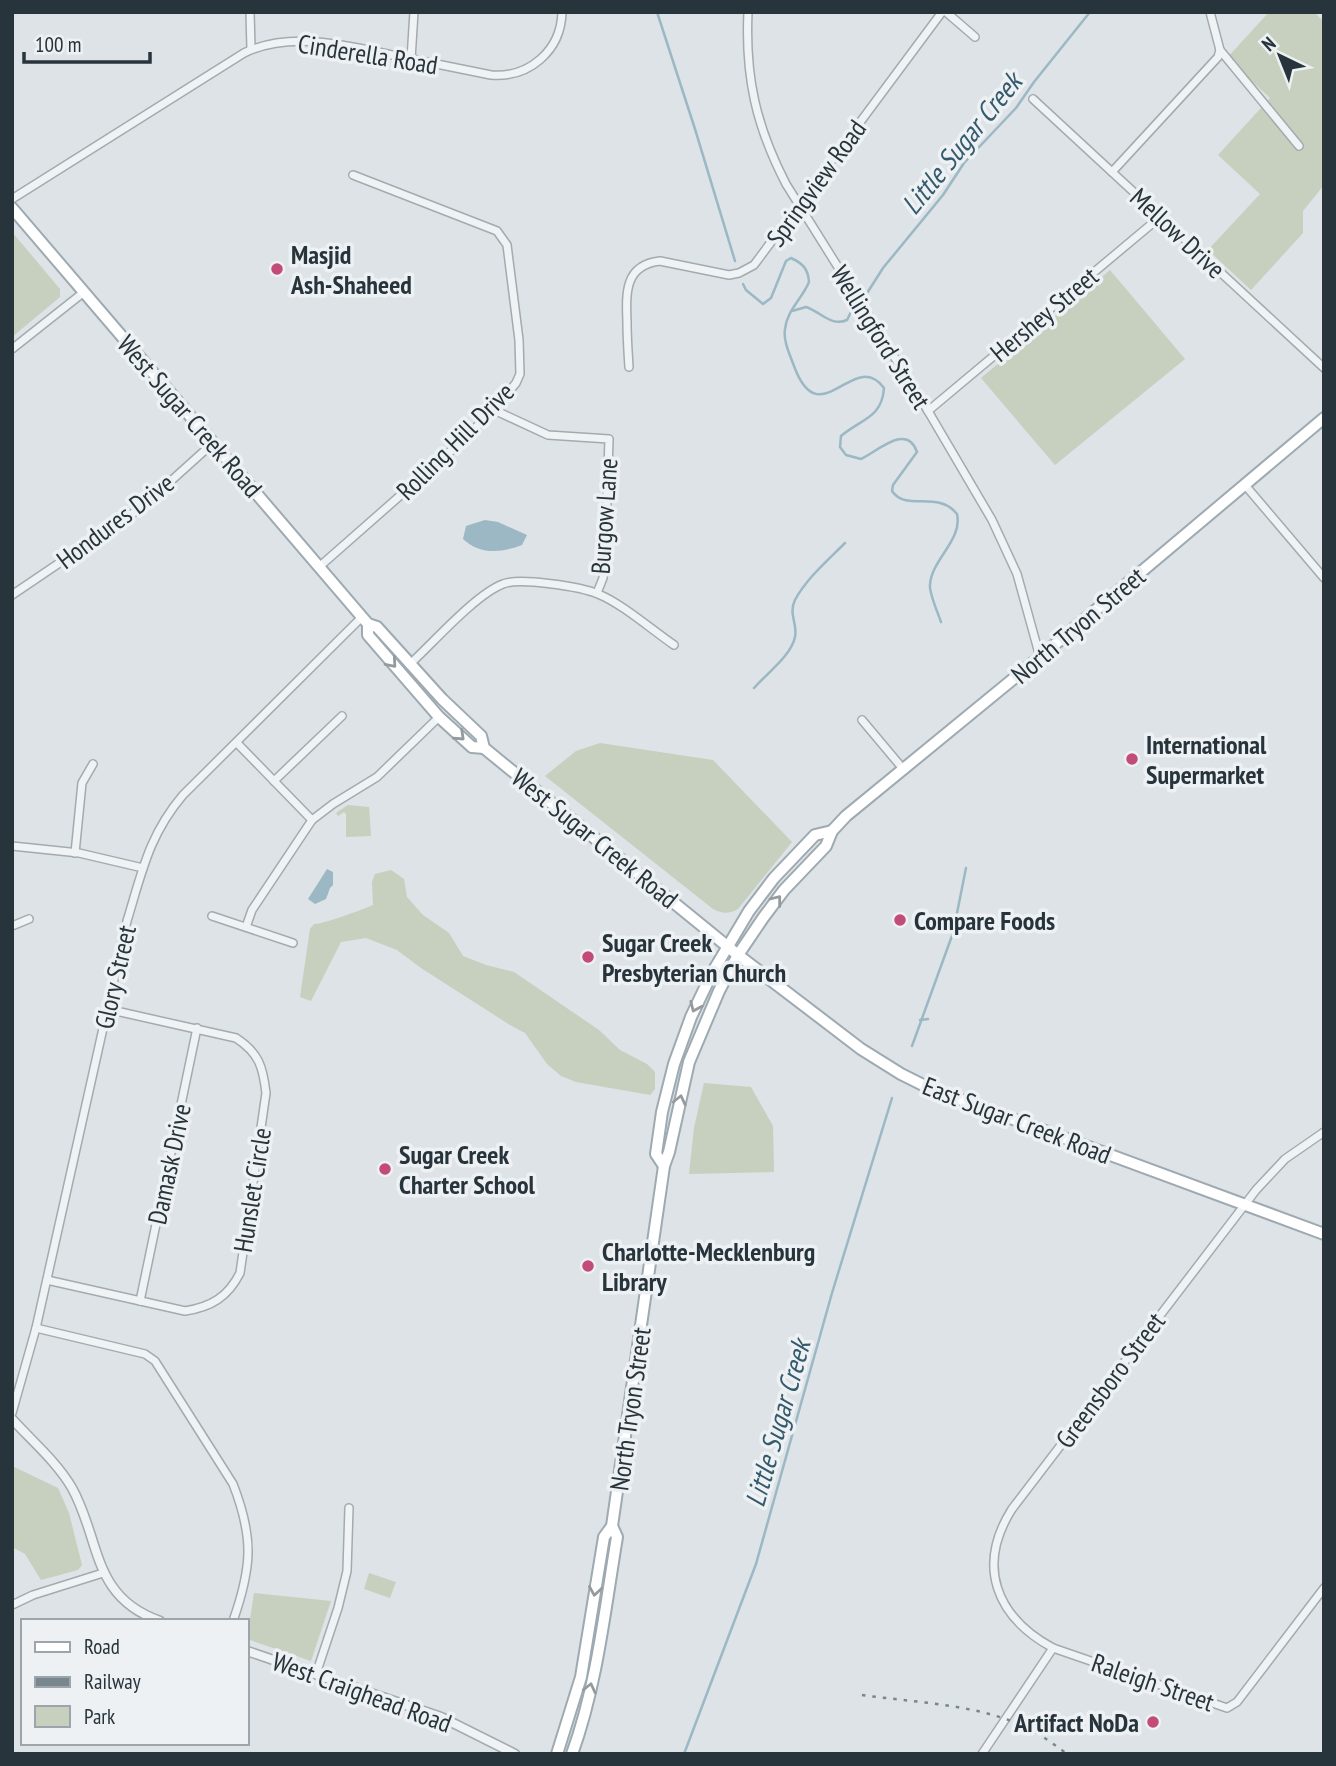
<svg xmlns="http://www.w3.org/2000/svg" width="1336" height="1766" viewBox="0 0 1336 1766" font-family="'PT Sans Narrow',sans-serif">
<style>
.green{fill:#c7cfbf}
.water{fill:#9bb8c4}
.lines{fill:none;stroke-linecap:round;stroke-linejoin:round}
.stream{stroke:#9bb8c4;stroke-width:2.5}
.minor-casing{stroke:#a3abaf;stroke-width:10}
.tertiary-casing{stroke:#a3abaf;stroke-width:11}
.primary-casing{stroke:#9eaab1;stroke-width:14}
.minor{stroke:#f0f3f5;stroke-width:7}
.tertiary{stroke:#f0f3f5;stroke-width:8}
.primary{stroke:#fff;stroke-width:10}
.rail{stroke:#78868e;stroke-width:2.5;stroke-dasharray:3.5 7;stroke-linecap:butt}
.oneway{stroke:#949a9d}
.poi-dot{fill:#c34b78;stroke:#edf1f4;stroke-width:2.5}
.labels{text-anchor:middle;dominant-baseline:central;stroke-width:7;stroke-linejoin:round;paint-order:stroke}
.street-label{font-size:26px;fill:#28343b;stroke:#edf1f4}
.poi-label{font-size:26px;font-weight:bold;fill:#28343b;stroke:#edf1f4;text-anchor:start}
.water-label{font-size:28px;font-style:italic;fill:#355a6c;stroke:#edf1f4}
</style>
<rect width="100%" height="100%" fill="#dde3e6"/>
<g class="green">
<path d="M1269,12H1314L1324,22V185L1303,211V233L1251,290L1208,250L1260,194L1218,155L1270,98L1227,58Z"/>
<path d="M12,232L60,289V297L12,337Z"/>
<path d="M1110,270L1185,359L1055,465L981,378Z"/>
<path d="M600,743L713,760L792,842L738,909C729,914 723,914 713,909L545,776L576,751Z"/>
<path d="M348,805L369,807L371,836L346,837V814L344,812L338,816L336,813Z"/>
<path d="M391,870L404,879L407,897L423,915L449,933L463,956L486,965L514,972L599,1030L620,1050L647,1064L655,1072V1089L650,1095L576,1082L561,1076L547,1064L525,1033L510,1025L421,968L397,950L366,938L341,942L311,1001L300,997L310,929L314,924C321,925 364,909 373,905L372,882L375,874Z"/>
<path d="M704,1083L751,1087L773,1126L774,1172L689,1174L694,1128Z"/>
<path d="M12,1466L58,1488L69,1513L82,1565L78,1570L41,1580L25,1554L12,1547Z"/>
<path d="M369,1573L396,1582L390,1598L364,1589Z"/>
<path d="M254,1593L331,1601L311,1661L247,1639Z"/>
</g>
<g class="water">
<path d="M485,520L498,522L527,535L522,545C501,553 480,555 463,539L466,526Z"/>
<path d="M327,869L333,872V885L330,888L326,899L315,904L308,899Z"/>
</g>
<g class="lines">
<g class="stream">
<path d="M657,12L695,129L735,261"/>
<path d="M743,284L746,290L763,304L771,298L786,261L791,258C802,263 808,268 809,282C802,299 787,310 785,329C783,341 790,355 794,366C820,437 854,347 884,388C882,418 861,419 841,436L840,447L846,455L861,459C877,452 907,422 917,452L893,485L892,491C906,512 938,490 957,514C963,540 931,560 930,585C929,593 938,613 941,622"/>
<path d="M864,298L883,268L943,195L964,163L1016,108L1034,82L1090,12"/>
<path d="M792,311L806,307C821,312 831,327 847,320L853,308"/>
<path d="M754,688C767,673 791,656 795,637C798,624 788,614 795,600C806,579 828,560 845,543"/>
<path d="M920,1020L928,1019"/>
<path d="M912,1046L953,933L966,868"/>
<path d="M684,1754L756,1564L832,1293L892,1098"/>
</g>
<g class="minor-casing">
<g id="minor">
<path d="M250,12L251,49"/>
<path d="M748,12C745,77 756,126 786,184L928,411L992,520L1017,574L1040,657"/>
<path d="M946,12L975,37"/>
<path d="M1210,12L1220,50L1299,146"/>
<path d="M411,59L414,12"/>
<path d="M1033,99L1324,368"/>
<path d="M1112,172L1218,57L1220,50"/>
<path d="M12,199L244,53C291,30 348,46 397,56C428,62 460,69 491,75C529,78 561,51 562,12"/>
<path d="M12,349L84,292"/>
<path d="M629,367C628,352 627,337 627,322C626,294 624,265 660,261L729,275L739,273L754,265L942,12"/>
<path d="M494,410L548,435L609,439L605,560L603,578L597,593"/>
<path d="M928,411L1160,217"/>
<path d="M1245,485L1324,578"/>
<path d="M319,567L452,450L494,410L516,383L520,374L519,340L507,245L497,231L353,175"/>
<path d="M12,595L142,507L213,443"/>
<path d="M410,664C433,643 476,594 503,584C519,577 582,587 598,594C621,603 652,630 674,645"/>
<path d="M862,720L904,770"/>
<path d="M237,743L312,820"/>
<path d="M274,781L342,716"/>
<path d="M12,846L79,853L143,868"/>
<path d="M75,853L82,783L93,764"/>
<path d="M212,916L293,943"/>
<path d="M12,926L29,919"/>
<path d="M246,927L252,910L312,820L333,804L377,777L439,717"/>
<path d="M1324,1132L1285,1159L1256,1190L1012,1509C976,1566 996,1617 1053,1648L1227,1708L1237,1702L1324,1588"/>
<path d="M47,1280L185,1311C211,1307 228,1297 240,1273L266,1093C263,1067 259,1053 236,1038L107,1009"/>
<path d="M140,1301L197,1028"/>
<path d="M36,1328L145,1354L155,1361L233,1484C254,1538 252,1567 233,1621"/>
<path d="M12,1413L36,1328L127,921C142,872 149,835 183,795L362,617"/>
<path d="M12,1605L33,1595L103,1573"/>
<path d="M316,1674L338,1608L347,1571L349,1508"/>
<path d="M982,1754L1053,1648"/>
</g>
</g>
<g class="tertiary-casing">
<g id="tertiary">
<path d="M12,1419C32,1441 57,1462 72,1488C101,1540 91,1597 160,1621"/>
<path d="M247,1651L441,1717L515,1754"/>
</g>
</g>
<g class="primary-casing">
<g id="primary">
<path d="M12,208L362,617L368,624L377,627L442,699L481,736L484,748L738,955L861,1049L901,1074L929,1088L1324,1234"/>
<path d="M368,624V635L439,717L472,747L484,748"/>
<path d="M664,1166L656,1154L662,1112L674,1064L691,1017L712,973L749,911L774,878L815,835L832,831"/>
<path d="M557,1754L581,1677L604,1537L612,1526L664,1166L669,1152L689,1062L719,991L738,955L763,918L784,890L826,846L832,831L846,816L1040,657L1324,418"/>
<path d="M572,1754C597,1685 605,1609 617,1537L612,1526"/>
</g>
</g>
<use href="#minor" class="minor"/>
<use href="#tertiary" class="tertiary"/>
<use href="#primary" class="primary"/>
<path class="rail" d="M862,1695C911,1702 971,1704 1016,1723C1035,1730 1051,1742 1067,1754"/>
</g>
<defs><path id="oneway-chevron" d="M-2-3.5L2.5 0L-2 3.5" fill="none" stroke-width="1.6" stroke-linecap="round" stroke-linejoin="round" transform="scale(1.75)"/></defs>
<g class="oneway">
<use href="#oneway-chevron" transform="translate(392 663) rotate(49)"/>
<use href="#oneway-chevron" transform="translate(460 736) rotate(43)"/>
<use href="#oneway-chevron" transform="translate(777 900) rotate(-52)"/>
<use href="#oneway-chevron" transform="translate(695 1007) rotate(114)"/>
<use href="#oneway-chevron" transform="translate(680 1100) rotate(-77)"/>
<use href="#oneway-chevron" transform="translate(595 1591) rotate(99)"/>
<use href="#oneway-chevron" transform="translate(590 1688) rotate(-77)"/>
</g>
<g class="poi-dot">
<circle cx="277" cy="269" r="7"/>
<circle cx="1132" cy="759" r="7"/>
<circle cx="900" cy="920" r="7"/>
<circle cx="588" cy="957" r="7"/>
<circle cx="385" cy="1169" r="7"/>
<circle cx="588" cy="1266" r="7"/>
<circle cx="1153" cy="1722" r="7"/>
</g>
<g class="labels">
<g class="street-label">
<text transform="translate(368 54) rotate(9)">Cinderella Road</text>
<text transform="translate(816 183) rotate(-54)">Springview Road</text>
<text transform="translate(1178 233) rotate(43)">Mellow Drive</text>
<text transform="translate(1044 314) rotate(-40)">Hershey Street</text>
<text transform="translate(881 337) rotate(58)">Wellingford Street</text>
<text transform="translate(190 416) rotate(49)">West Sugar Creek Road</text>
<text transform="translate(455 441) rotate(-45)">Rolling Hill Drive</text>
<text transform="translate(604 516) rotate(-86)">Burgow Lane</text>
<text transform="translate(115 521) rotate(-37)">Hondures Drive</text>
<text transform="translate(1078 625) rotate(-40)">North Tryon Street</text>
<text transform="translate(595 838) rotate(39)">West Sugar Creek Road</text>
<text transform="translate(115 977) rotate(-77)">Glory Street</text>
<text transform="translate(1017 1120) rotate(21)">East Sugar Creek Road</text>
<text transform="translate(169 1164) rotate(-78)">Damask Drive</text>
<text transform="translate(252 1190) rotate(-81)">Hunslet Circle</text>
<text transform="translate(1110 1380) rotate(-53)">Greensboro Street</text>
<text transform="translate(630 1409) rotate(-82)">North Tryon Street</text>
<text transform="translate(1153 1682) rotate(19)">Raleigh Street</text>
<text transform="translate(362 1692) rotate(20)">West Craighead Road</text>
</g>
<g class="poi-label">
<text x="291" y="254">Masjid<tspan x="291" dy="30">Ash-Shaheed</tspan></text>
<text x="1146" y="744">International<tspan x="1146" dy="30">Supermarket</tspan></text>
<text x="914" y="920">Compare Foods</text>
<text x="602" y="942">Sugar Creek<tspan x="602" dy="30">Presbyterian Church</tspan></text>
<text x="399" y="1154">Sugar Creek<tspan x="399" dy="30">Charter School</tspan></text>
<text x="602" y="1251">Charlotte-Mecklenburg<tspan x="602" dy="30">Library</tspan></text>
<text x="1139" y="1722" text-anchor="end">Artifact NoDa</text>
</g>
<g class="water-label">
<text transform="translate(961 143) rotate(-51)">Little Sugar Creek</text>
<text transform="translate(777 1423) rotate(-74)">Little Sugar Creek</text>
</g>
</g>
<rect width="1336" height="1766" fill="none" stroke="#28343b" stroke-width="28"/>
<rect x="21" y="1619" width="228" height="126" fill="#edf1f4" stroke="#9ea5aa" stroke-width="2"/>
<rect x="35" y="1642" width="35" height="10" fill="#ffffff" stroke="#9ea5aa" stroke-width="2"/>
<text x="84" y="1654" font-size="21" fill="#28343b">Road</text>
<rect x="35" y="1677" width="35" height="10" fill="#78868e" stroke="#9ea5aa" stroke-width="2"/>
<text x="84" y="1689" font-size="21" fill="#28343b">Railway</text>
<rect x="35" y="1706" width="35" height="21" fill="#c7cfbf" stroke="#9ea5aa" stroke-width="2"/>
<text x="84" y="1724" font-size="21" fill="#28343b">Park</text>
<g transform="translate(1280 56) rotate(317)" stroke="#edf1f4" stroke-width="5" paint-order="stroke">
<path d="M0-5L12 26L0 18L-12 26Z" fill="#28343b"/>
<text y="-10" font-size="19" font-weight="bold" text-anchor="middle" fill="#28343b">N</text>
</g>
<path d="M24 52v10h126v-10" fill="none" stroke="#28343b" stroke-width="3.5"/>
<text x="35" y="52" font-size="21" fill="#28343b" stroke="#edf1f4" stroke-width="5" paint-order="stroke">100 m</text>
</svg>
